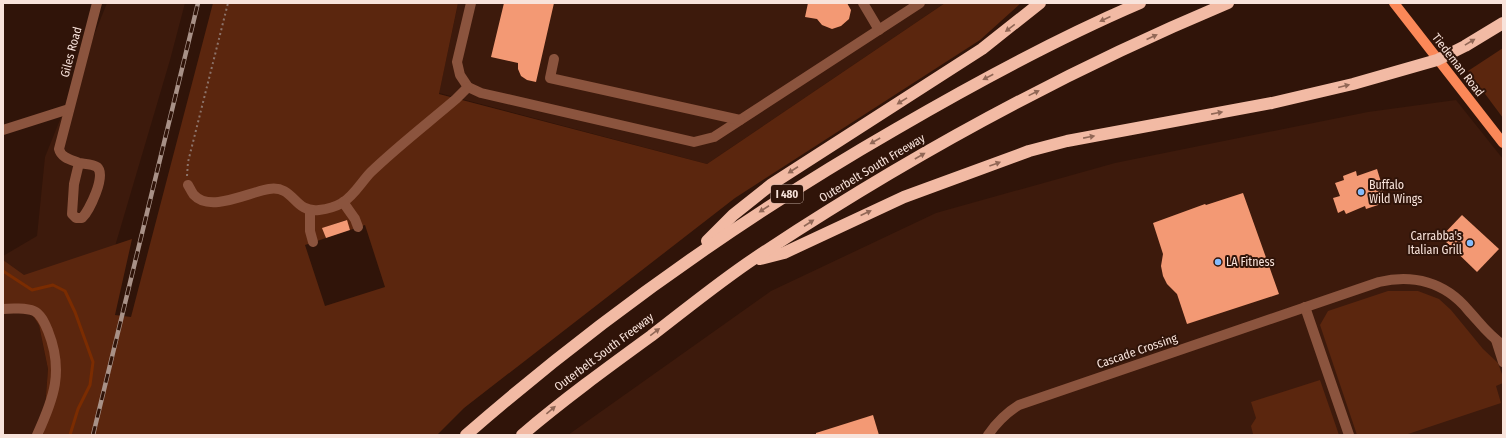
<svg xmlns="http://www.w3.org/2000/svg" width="1506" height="438" viewBox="0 0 1506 438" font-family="'Fira Sans Condensed',sans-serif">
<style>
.built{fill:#3d1a0c}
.green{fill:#5b260e;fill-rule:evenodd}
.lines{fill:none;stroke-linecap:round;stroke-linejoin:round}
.stream{stroke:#7b2c01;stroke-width:3}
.building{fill:#f39974}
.path{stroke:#8c736a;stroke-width:2;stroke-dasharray:2 3;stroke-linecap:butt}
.minor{stroke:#8b543e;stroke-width:10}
.major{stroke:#fb8858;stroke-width:10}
.highway{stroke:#f2baa4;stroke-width:12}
.rail-casing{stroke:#a89187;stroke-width:4.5}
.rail{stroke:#301409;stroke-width:3;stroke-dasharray:9;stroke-linecap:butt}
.oneway{fill:#916756}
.poi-dot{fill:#84bbfb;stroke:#301409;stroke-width:1.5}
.labels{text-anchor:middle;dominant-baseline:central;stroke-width:4;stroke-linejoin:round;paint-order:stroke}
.shield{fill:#301409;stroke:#bca59c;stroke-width:1}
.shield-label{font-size:11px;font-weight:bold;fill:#f8e3db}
.street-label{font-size:12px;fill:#f8e3db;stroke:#301409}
.poi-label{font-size:12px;fill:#f8e3db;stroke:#301409;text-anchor:start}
</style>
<rect width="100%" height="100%" fill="#301409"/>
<g class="built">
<path d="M107,3H185L170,60L95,314L39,325L48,369L43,435H3V256L37,236L45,157Z"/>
<path d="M458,3H945L707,164L439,93Z"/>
<path d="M1456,100L1503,159V435H568L771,291L936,213L1115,163L1368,112Z"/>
</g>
<g class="green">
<path d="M213,3H458L439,94L707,164L945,3H1021L980,40L735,198L464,408L437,435H43L48,369L39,325L26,305H3V260L24,275L132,239L115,315L131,317ZM346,220L350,230L365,225L385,287L325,306L305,245L326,238L323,228Z"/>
<path d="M1503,48V118L1468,71Z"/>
<path d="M1388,291H1418L1439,299L1451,310L1483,349L1498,363L1503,377V383L1496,386L1501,403L1405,435H1357L1320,325L1328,311Z"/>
<path d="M1320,380L1339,435H1249L1253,434L1251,426L1256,418L1251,402Z"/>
</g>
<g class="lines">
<path class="stream" d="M3,271L32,290L53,285L65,291L75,312L93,362L90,385L78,409L70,435"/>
</g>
<g class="building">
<path d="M504,3H554L536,82L527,80L521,76L518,69V63L491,57Z"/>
<path d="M808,3H847L851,10L849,19L841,26L832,29L822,25L817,19L805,17Z"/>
<path d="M1377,169L1387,202L1366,209L1365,206L1346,214L1344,210L1338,213L1333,198L1340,196L1335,183L1344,180L1343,176L1356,171L1357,176Z"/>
<path d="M1243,193L1279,294L1187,324L1177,294L1167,284L1163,276L1161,266L1163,254L1153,223L1205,204L1206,205Z"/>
<path d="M1462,215L1499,249L1477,272L1441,237Z"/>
<path d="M347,220L350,230L326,238L322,228Z"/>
<path d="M873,415L879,435H816V433Z"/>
</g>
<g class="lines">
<path class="path" d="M187,176L188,162L228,3"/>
<g class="minor">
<path d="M471,3L457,62L460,75L468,87L481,93L694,142L714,137L920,3"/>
<path d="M863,3L879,30"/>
<path d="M554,59L550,78L740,120"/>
<path d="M3,130L69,109"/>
<path d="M79,163C84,164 93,164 97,167C107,175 89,211 82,218H76L72,214L74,184L79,163C72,160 61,158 59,149L97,3"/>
<path d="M188,185C190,188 192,193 194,195C210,213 249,192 269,189C295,185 293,213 319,210C327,209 335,207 342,203C354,196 362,181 371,172C398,146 428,123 456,99L468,87"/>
<path d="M343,202L355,219L358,227"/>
<path d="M310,211V231L313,242"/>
<path d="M1305,307L1349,435"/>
<path d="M3,309C11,308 27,308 34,311C41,314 45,324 48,331C64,371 54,398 37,435"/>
<path d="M1496,340L1503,362"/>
<path d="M988,435C997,422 1006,413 1019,405L1379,282C1413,274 1445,282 1468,310C1480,323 1488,335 1503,345"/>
</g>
<path class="major" d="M1394,3L1503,143"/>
<g class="highway">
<path d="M707,241L733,215L772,184L982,49L1040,3"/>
<path d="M760,259L784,253L904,197L1029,151L1067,141L1272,103L1353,84L1437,60L1465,46L1503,23"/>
<path d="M466,435C599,319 743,217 896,129C975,83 1056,39 1140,3"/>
<path d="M522,435C563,400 607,368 651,336C685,310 719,282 755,258C904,159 1063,72 1228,3"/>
</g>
<g class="rail-casing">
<path id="rail" d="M93,435L198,3"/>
</g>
<use href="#rail" class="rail"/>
</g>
<defs><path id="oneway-solid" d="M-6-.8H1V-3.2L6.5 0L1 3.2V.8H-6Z"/></defs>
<g class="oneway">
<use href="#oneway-solid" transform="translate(1105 19) rotate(155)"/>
<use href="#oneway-solid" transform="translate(1010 28) rotate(143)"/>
<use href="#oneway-solid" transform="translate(1152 37) rotate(-25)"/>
<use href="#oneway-solid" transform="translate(1470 42) rotate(-31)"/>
<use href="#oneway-solid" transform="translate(988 77) rotate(152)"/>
<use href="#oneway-solid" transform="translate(1344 86) rotate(-14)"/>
<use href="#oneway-solid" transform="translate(1034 93) rotate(-26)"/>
<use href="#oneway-solid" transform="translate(902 101) rotate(148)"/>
<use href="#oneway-solid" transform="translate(1217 113) rotate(-11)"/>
<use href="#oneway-solid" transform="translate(1089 137) rotate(-11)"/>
<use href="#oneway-solid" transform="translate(875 141) rotate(150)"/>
<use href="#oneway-solid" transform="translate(920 156) rotate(-30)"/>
<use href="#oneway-solid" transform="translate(995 164) rotate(-20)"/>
<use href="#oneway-solid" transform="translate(793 170) rotate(147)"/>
<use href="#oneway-solid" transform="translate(764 209) rotate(147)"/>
<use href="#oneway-solid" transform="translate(866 213) rotate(-25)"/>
<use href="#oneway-solid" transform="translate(809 223) rotate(-33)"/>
<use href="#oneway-solid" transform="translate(655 332) rotate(-37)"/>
<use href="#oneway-solid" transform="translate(551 410) rotate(-40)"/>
</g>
<g class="poi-dot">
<circle cx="1361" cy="192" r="4"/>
<circle cx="1470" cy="243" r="4"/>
<circle cx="1218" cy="262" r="4"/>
</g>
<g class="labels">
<rect class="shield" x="771" y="185" width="32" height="18" rx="3"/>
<g class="shield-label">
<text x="787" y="194">I 480</text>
</g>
<g class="street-label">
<text transform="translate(71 52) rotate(-75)">Giles Road</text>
<text transform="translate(1458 65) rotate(52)">Tiedeman Road</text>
<text transform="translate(872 168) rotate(-31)">Outerbelt South Freeway</text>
<text transform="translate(1137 351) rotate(-19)">Cascade Crossing</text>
<text transform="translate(604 352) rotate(-37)">Outerbelt South Freeway</text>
</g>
<g class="poi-label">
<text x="1369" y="185">Buffalo<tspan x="1369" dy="14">Wild Wings</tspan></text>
<text x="1462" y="236" text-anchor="end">Carrabba's<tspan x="1462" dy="14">Italian Grill</tspan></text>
<text x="1226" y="262">LA Fitness</text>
</g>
</g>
<rect width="1506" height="438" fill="none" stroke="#f8e3db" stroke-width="8"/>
</svg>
